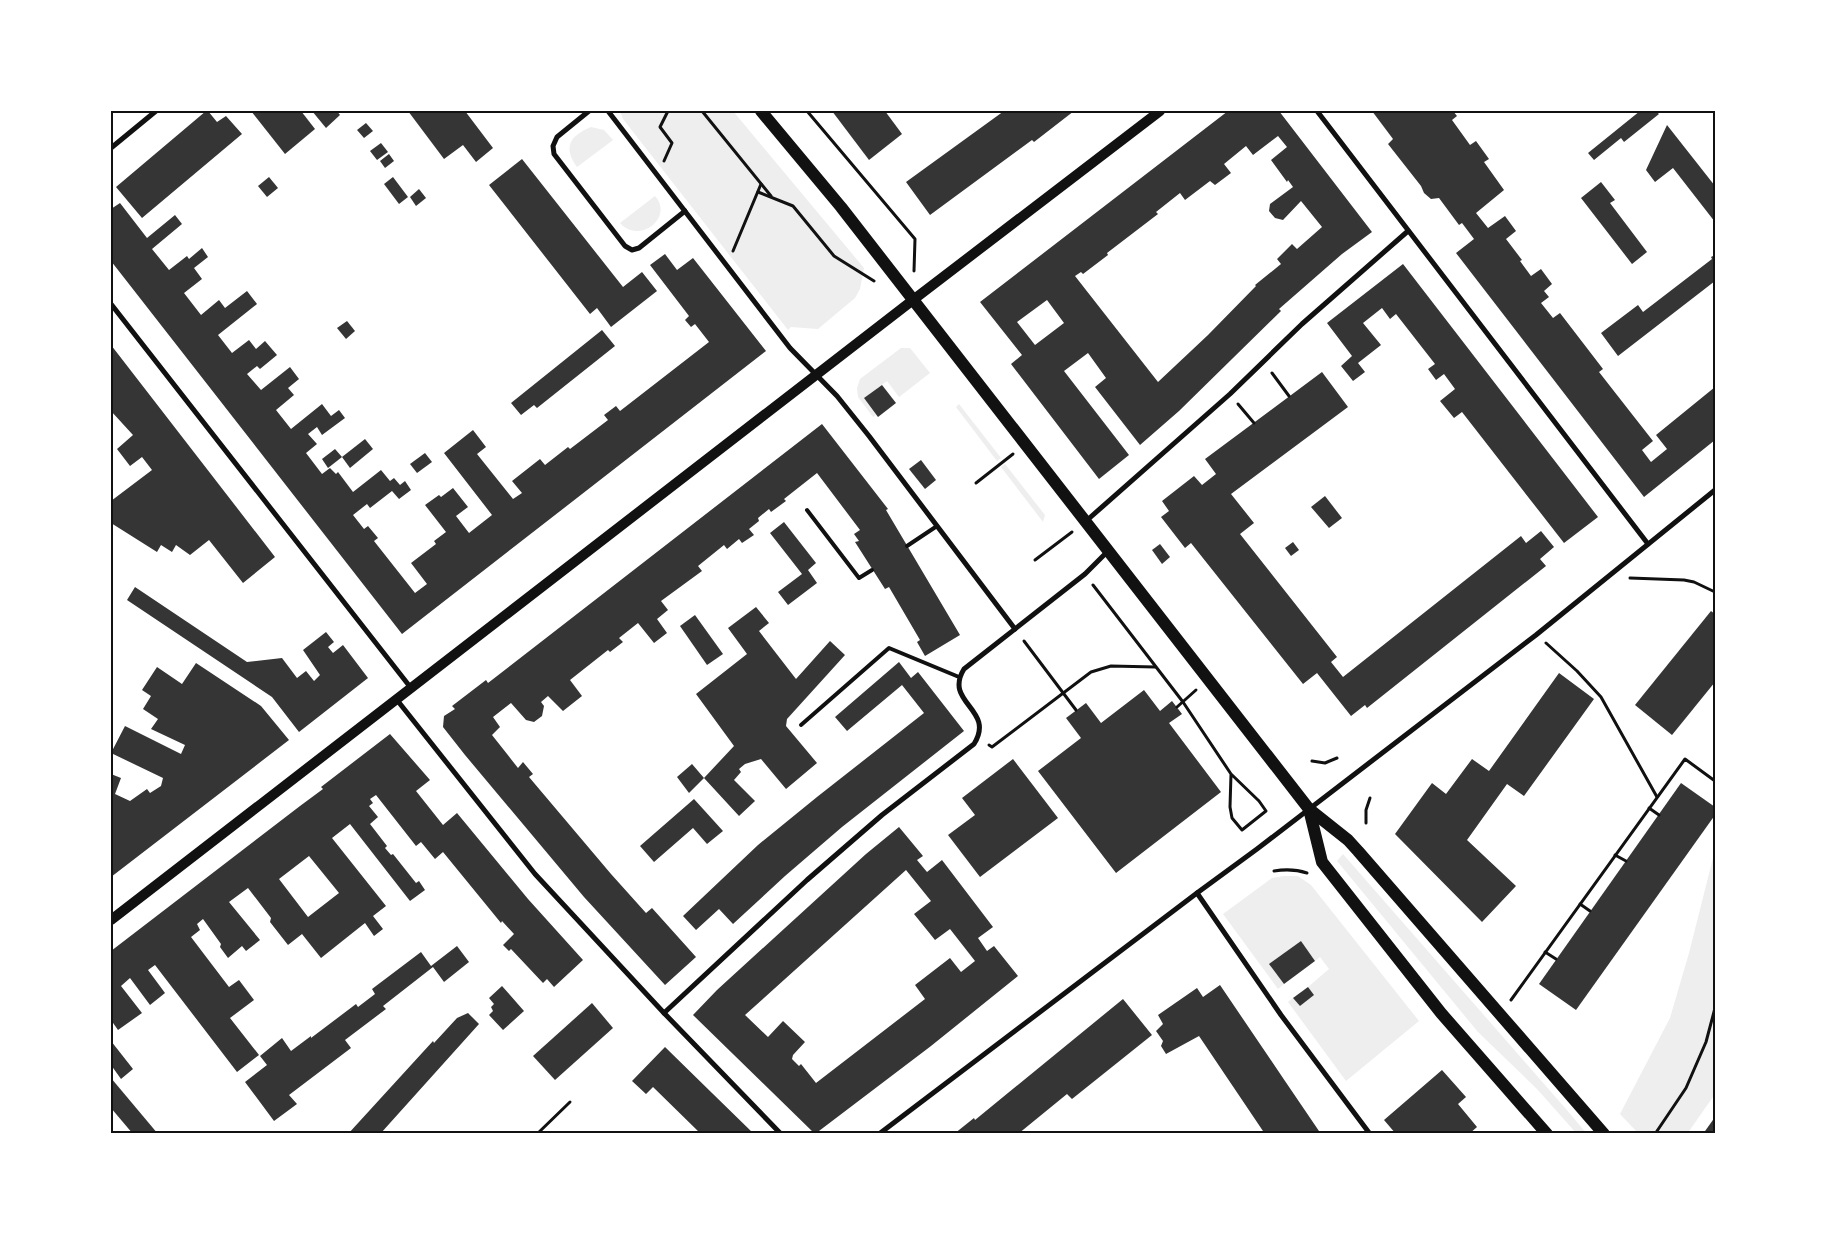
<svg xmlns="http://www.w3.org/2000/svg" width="1826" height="1245" viewBox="0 0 1826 1245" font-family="'DM Sans',sans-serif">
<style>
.green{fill:#eee}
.building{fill:#353535;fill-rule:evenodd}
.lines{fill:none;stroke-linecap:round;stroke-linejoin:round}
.path{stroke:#111;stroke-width:3}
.service{stroke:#111;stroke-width:4}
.minor{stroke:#111;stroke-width:5}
.secondary{stroke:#111;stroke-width:10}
.primary{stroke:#111;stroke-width:12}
.neatline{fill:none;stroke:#111;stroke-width:2}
</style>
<rect width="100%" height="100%" fill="#fff"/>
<g class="green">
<path d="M620,111H733L864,268L860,289L855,298L818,329L791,327L788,330L623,119Z"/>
<path d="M591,127L604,130L613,140L577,167C563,148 569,136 591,127Z"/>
<path d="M655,196C674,217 640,245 620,223Z"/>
<path d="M901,348H910L930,373L899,397L887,381L864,398L876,415L873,417L858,397L857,388L860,379Z"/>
<path d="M959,404L1001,458L997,461L956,407Z"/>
<path d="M1005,464L1045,515L1043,522L1001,467Z"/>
<path d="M1715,850V1094L1687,1134H1639L1620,1114L1670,1018L1689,953Z"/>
<path d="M1343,854L1566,1109L1587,1134H1577L1537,1089L1478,1032L1337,861Z"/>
<path d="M1284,876H1298L1311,885L1419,1021L1346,1081L1288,1002L1293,998L1300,1006L1314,995L1308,987L1329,969L1320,957L1315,961L1301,941L1270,964L1284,984L1278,989L1223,914L1272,878Z"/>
</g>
<g class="building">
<path d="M206,111H208L217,122L226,116L242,134L142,218L116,187Z"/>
<path d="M251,111H301L315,129L285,154Z"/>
<path d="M312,111H337L340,115L326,128Z"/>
<path d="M408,111H465L493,148L476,162L463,145L444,159Z"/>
<path d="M832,111H885L902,134L869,160Z"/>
<path d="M1004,111H1074L1034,142L1032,140L930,215L906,182Z"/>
<path d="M1228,111H1279L1372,232L1342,254L1279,309L1281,311L1179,411L1140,445L1095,387L1106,378L1088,353L1064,371L1129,455L1099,479L1011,364L1022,355L980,302ZM1278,136L1287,147L1271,160L1287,182L1288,180L1293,187L1270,204L1269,211L1275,218L1283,220L1301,201L1322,227L1297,249L1292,244L1277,259L1281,264L1255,285L1256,286L1208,335L1158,382L1075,276L1081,272L1083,274L1108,255L1107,253L1158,214L1156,212L1180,193L1185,200L1210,181L1215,185L1231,173L1224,164L1246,146L1253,155ZM1047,300L1064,323L1035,345L1017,322Z"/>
<path d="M1372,111H1453L1457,116L1452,120L1470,145L1476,141L1489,159L1484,162L1504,190L1476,213L1488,228L1505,216L1516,231L1506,239L1522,260L1520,261L1531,276L1541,269L1552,284L1544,291L1549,297L1541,303L1553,318L1560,313L1603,369L1599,372L1653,441L1642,450L1651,462L1667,449L1656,435L1715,387V440L1644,497L1456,253L1474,239L1462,223L1459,225L1439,198L1431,199L1424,193L1421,186L1388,144L1393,139Z"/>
<path d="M1640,111H1656L1659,114L1624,142L1621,138L1594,160L1588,153Z"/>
<path d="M366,123L373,131L364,138L357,130Z"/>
<path d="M1667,125L1715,186V222L1673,168L1655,182L1646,170Z"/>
<path d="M381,143L388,152L377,160L370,151Z"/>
<path d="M389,154L394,161L385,168L380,161Z"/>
<path d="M522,159L623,287L642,272L657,291L611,327L597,308L590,314L489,185Z"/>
<path d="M269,177L278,188L267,197L258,186Z"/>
<path d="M393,177L408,197L399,204L384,184Z"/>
<path d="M1601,182L1615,200L1610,203L1647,252L1632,264L1581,198Z"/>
<path d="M419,189L426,198L416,206L410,197Z"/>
<path d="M120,203L147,238L175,215L182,224L152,249L169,270L187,256L189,259L202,248L208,257L194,268L202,279L184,293L201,315L219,300L225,308L247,291L257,304L218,335L232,353L249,340L256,349L265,341L277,355L260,369L257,366L247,374L261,390L290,367L299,379L288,388L294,395L276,410L291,429L322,404L331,416L339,410L345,418L322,435L317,427L308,434L317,444L306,453L322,474L330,468L336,474L338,472L353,492L381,470L390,481L394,478L400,485L405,481L411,490L399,499L392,491L370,508L367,504L353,515L364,529L368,526L378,538L374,541L415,593L427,584L411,563L436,544L434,541L446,532L425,505L439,495L441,497L453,488L468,507L456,516L469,533L492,515L444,453L473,430L486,447L477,454L513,499L522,493L512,481L540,459L545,465L568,447L570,449L608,420L604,415L616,406L620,411L709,342L695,324L691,327L685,320L689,316L650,265L665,254L677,270L693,258L766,351L402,634L111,261V209Z"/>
<path d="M1715,255V281L1618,356L1601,333L1638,305L1643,312L1712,259L1711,257Z"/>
<path d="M1403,264L1598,517L1564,543L1462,412L1454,418L1440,401L1455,389L1444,374L1436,380L1428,369L1435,364L1396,314L1390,319L1382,308L1363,323L1381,345L1358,363L1365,372L1353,381L1341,366L1352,356L1327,323Z"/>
<path d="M347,321L355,331L346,339L337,328Z"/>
<path d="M602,330L615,346L537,408L534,405L521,415L511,403Z"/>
<path d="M111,345L275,557L243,583L209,540L190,555L176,545L172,552L161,545L157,552L111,523V501L152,470L142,457L130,466L117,449L133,435L111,411Z"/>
<path d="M1322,372L1348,407L1231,494L1254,523L1240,534L1337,657L1331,662L1343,677L1521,536L1526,543L1541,531L1554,547L1540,559L1546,566L1367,708L1365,705L1351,716L1317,673L1303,684L1191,543L1185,548L1161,517L1169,511L1162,501L1194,476L1202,485L1216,474L1205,459Z"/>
<path d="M882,385L896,403L878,417L864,398Z"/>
<path d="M822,424L888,509L886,510L960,635L925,656L917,642L920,640L889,587L885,589L855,542L859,541L854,534L860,530L817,473L784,499L786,501L771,512L769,509L758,518L759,521L749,529L754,535L742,543L739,539L727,549L724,545L698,566L702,571L661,601L668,610L657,619L667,633L654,643L638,623L619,638L623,642L610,652L608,650L570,680L582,696L563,711L548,696L541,702L544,706L542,716L534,722L526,720L511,703L493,717L500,727L492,735L518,768L523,762L533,774L529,777L611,874L646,913L652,908L696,957L665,985L584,897L465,755L443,727L444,716L455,709L452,706L486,680L488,683Z"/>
<path d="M365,439L373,449L350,468L342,457Z"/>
<path d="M335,449L342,457L328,468L322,459Z"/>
<path d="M425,453L432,462L417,473L410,464Z"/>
<path d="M921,460L936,480L925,489L909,469Z"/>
<path d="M1325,496L1342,518L1329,528L1311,507Z"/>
<path d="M784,522L816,563L808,570L817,583L788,605L778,592L802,574L770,533Z"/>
<path d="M1293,542L1299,550L1291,556L1285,548Z"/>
<path d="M1160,544L1170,557L1162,564L1152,550Z"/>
<path d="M135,587L247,662L282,658L297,678L306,671L314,681L320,675L303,650L326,632L334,642L328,647L333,653L343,645L368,678L299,732L272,697L127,600Z"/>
<path d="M756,607L769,623L759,631L796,679L830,641L845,655L787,719L786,726L817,763L786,789L761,759L745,764L739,769L741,772L734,780L755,801L739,816L704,778L734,746L696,694L747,654L728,628Z"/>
<path d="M1711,611L1715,614V682L1672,735L1635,705Z"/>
<path d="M695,615L723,654L707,665L680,626Z"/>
<path d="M899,662L911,678L918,672L964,731L842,827L785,876L733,924L719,909L696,930L683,916L758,845L817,797L924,713L902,685L847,731L835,717Z"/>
<path d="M196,663L261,706L289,740L111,877V774L121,778L115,794L130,801L147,789L150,793L161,786L163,778L111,753L125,726L181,754L185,745L151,729L158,719L143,709L151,696L142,690L157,667L182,684Z"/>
<path d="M1559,673L1594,699L1524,796L1507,784L1467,840L1516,886L1482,922L1395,834L1432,783L1446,794L1472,759L1489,771Z"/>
<path d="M1144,690L1160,711L1172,701L1182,714L1169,723L1221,792L1116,873L1038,771L1081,738L1066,718L1086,703L1101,723Z"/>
<path d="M390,734L430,780L416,791L443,825L457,813L528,899L583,960L554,987L547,979L543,983L511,949L509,951L503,945L514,934L502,921L501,923L443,852L435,859L421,842L416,846L376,795L370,799L373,803L369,806L378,817L370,824L387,846L385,848L391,855L393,854L416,883L419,881L425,890L410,901L350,824L332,838L386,906L373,916L383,929L374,936L365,923L321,958L302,934L288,945L270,922L271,918L248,888L229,902L260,940L246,951L242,946L228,958L220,947L221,944L203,919L197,924L200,930L191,937L229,987L239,980L254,1000L230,1018L259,1055L237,1072L155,965L148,970L165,993L150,1005L130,978L121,986L142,1013L118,1030L111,1020V951L300,806L323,789L321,787ZM309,856L339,893L308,917L279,879Z"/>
<path d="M1013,759L1058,818L980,877L948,835L975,815L962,798Z"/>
<path d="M692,764L704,778L689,793L677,777Z"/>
<path d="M1681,783L1715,807V815L1576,1010L1539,984Z"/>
<path d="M694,799L723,831L707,844L693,828L654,862L640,846Z"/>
<path d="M899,827L923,856L917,860L927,872L942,860L993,927L978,938L987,951L994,946L1018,976L931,1046L815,1134L693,1015L717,990L866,854ZM906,870L931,901L914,914L935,940L950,929L975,961L961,972L950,958L915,985L925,999L816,1083L801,1064L799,1066L792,1059L793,1055L805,1042L783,1021L768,1037L745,1015Z"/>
<path d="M1301,941L1315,961L1284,984L1269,964Z"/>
<path d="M457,946L469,962L444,982L433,967L383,1006L386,1009L345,1040L351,1048L289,1095L297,1104L274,1121L245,1082L267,1065L260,1056L282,1038L291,1051L311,1036V1038L356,1004L358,1007L375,994L372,989L421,952L431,966Z"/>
<path d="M1220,985L1285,1081L1321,1134H1265L1199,1036L1166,1054L1161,1046L1163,1041L1156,1031L1163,1024L1158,1015L1197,988L1203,997Z"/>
<path d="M502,986L524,1011L503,1030L489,1015L493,1011L491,1007L494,1004L489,998Z"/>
<path d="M1308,987L1314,995L1300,1006L1293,998Z"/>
<path d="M1123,999L1152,1035L1072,1099L1067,1094L1018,1134H954L974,1118L975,1120Z"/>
<path d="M592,1003L613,1028L555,1080L533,1056Z"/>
<path d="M468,1013L479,1024L381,1133L382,1134H348L433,1041L434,1043L457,1018Z"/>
<path d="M111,1041L133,1069L121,1079L111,1065Z"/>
<path d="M665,1047L712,1093L754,1134H701L653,1087L646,1094L632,1081Z"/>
<path d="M1442,1070L1466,1097L1458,1104L1477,1127L1469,1134H1396L1384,1120Z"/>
<path d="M111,1078L158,1134H133L111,1108Z"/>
<path d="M1715,1117V1134H1703Z"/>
</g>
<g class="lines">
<g class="path">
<path d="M702,111L771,196"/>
<path d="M807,111L915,239L914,271"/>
<path d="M664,161L672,143L660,127L668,111"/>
<path d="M758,192L793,206L834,256L874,281"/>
<path d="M733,251L761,184"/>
<path d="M1272,373L1289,396"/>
<path d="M1238,404L1254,423"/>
<path d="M976,483L1013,454"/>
<path d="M1035,560L1072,532"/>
<path d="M1630,578L1684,580L1694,582L1715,592"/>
<path d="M1093,585L1183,702L1231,774L1259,801L1266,811L1242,830L1232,818L1230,807L1231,774"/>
<path d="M1024,641L1076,710"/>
<path d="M1546,643L1577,671L1601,697L1657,797"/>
<path d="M1177,707L1196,690"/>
<path d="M989,745L992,747L1091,672L1111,666L1155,667"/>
<path d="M1312,761L1325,763L1337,758"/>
<path d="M1649,808L1659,815"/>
<path d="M1366,823V810L1370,798"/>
<path d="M1615,855L1626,861"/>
<path d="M1274,871C1286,869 1295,869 1307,873"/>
<path d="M1580,904L1590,911"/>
<path d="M1545,952L1556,959"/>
<path d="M1511,1000L1685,759L1715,781"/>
<path d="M537,1134L570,1102"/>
<path d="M1655,1134L1686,1088L1706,1042L1715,1008"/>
</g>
<g class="service">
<path d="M807,510L859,578L872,570"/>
<path d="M907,546L937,526"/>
<path d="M801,725L889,648L959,677"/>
</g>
<g class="minor">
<path d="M589,111L557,137L553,146L554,154L625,246L632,250L639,248L685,211"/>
<path d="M608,111L790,348L837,396L869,436L1015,629"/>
<path d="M1317,111L1648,544"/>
<path d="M111,148L156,111"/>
<path d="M111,304L411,688"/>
<path d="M1085,522L1230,394L1302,324L1408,231"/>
<path d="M397,700L535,874L664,1013L781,1134"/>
<path d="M1197,893L1281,1015L1370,1134"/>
<path d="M664,1013L807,880L882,815L974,744C996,709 943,703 964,669L1085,574L1108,551"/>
<path d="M879,1134L1197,893L1257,849L1536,635L1715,490"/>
</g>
<path class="secondary" d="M111,920L913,300L1160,111"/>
<g class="primary">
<path d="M761,111L841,207L1309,809L1348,840L1358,851L1604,1134"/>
<path d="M1309,809L1322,862L1441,1013L1547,1134"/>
</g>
</g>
<rect width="1826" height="1245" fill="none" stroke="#ffffff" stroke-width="225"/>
<rect x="112" y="112" width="1602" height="1020" class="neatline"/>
</svg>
